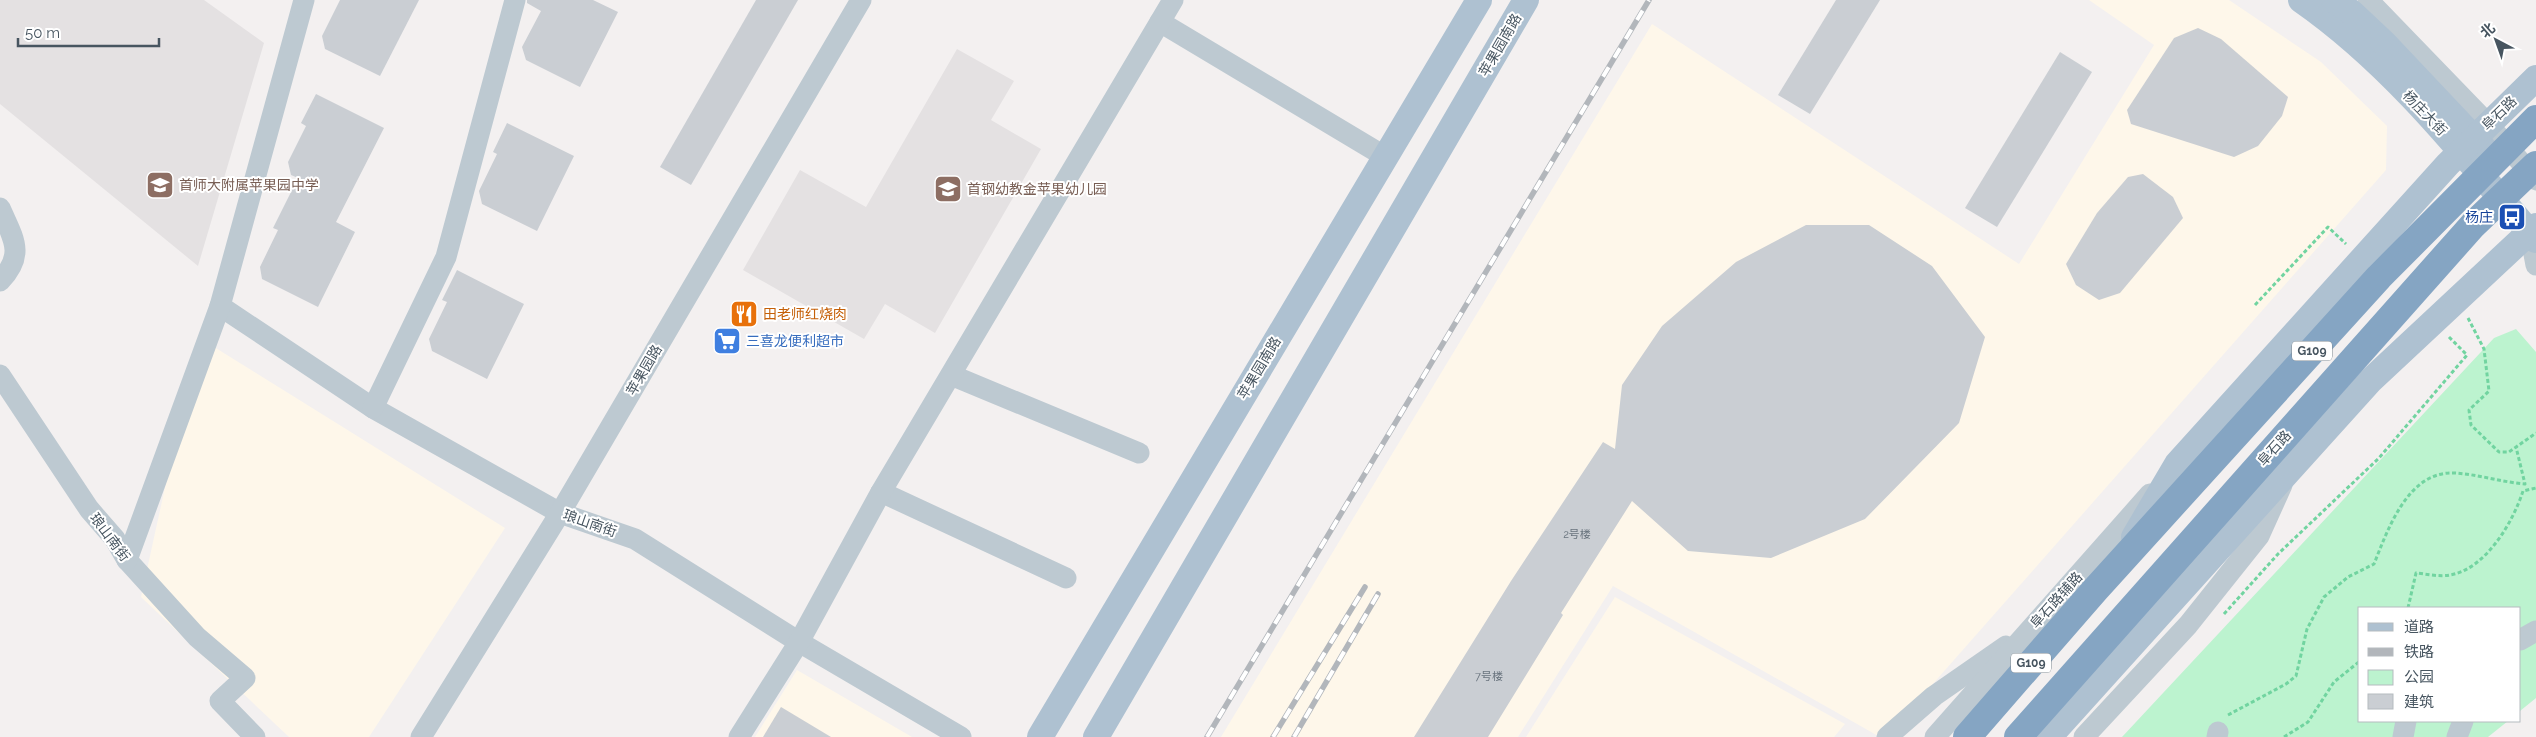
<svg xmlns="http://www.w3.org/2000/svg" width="2536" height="737" viewBox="0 0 2536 737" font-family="Raleway,'Noto Sans SC',sans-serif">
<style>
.commercial{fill:#fef7ea}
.education{fill:#e4e1e2}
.green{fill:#bcf3cf}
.building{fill:#caced3}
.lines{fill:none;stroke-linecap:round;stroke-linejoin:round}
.path{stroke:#71d4a0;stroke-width:3;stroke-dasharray:4 2.5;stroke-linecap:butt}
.minor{stroke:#bdc9d1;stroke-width:21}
.major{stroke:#aec1d1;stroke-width:26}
.highway{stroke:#85a5c3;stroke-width:28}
.rail-casing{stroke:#b2b6bb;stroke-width:5.5}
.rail{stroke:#fff;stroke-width:4;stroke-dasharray:11;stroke-linecap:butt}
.labels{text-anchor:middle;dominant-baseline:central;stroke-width:4;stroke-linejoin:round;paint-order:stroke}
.number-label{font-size:11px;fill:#68737d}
.shield{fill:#fff;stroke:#7e8890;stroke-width:1}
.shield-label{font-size:12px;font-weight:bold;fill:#475560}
.street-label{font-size:14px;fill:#475560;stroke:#fff}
.education-label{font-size:14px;fill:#785e54;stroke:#fff;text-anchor:start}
.transit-label{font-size:14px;fill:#164399;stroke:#fff;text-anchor:end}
.food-label{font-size:14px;fill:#c56008;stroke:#fff;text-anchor:start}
.shop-label{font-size:14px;fill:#366cbe;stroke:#fff;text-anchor:start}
</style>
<rect width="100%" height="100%" fill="#f3f0f0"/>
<g class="commercial">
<path d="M2089,0H2229L2321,62L2387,126L2386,170L1886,737H1880L1613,586L1518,737H1221L1652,24L2019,264L2154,45Z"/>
<path d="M198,337L505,528L369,737H289L141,597Z"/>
<path d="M1615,597L1845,724L1834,737H1526Z"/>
<path d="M797,670L912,737H755Z"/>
</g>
<g class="education">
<path d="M0,0H204L264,43L198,266L0,104Z"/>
<path d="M957,49L1014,81L991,120L1041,149L935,333L885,304L864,339L743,270L800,170L866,207Z"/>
</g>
<path class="green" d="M2516,329L2536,352V698L2520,711V608H2360V721H2508L2488,737H2122L2494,338Z"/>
<g class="building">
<path d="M340,0H419L380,76L325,49L322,36Z"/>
<path d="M527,0H593L618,12L580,87L526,60L522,47L541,11L527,3Z"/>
<path d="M756,0H798L691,185L660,167Z"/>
<path d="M1836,0H1880L1810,114L1778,95Z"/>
<path d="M2198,28L2221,39L2288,97L2282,116L2258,146L2234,157L2131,124L2127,110L2174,38Z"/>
<path d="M2060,52L2092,72L1997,227L1965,208Z"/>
<path d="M316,94L384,128L336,222L355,232L318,307L262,279L260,267L278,230L273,228L298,178L291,175L288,162L306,126L301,123Z"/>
<path d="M507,123L574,156L537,231L482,204L479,191L497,154L493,152Z"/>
<path d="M2143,174L2173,197L2183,218L2120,293L2099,300L2076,285L2066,264L2097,213L2128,177Z"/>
<path d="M1806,225H1869L1932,266L1985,337L1959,423L1865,519L1771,558L1688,551L1632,501L1561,613L1563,615L1488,737H1414L1511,581L1603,442L1615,449L1622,385L1662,326L1736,262Z"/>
<path d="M457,270L524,304L487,379L432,351L429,339L447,302L442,300Z"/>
<path d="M781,707L831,737H763Z"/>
</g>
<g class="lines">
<g class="path">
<path d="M2255,305L2328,227L2346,244"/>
<path d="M2468,318L2484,349L2489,391L2469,410L2471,425L2499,452H2509L2536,433"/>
<path d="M2408,608L2416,573C2426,574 2440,577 2450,575C2486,569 2513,522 2523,491L2536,488"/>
<path d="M2224,614L2278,554L2379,458L2467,355L2449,337"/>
<path d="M2228,715L2286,684L2296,676L2307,629L2324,597L2348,577L2374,564C2388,529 2408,471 2454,473C2477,474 2501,482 2525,484L2516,447"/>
<path d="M2284,737L2308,722L2334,682L2360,661"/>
</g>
<g class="minor">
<path d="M2368,0L2488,124L2536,180"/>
<path d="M1160,22L1384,156"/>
<path d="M0,208C13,238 26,254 0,281"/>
<path d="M2530,233L2536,265"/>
<path d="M220,306L373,408L560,513L635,539L799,642L961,737"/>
<path d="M0,375L89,509L115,539L127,560L197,637L245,678L220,701L255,737"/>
<path d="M951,375L1139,453"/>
<path d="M373,408L446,257L515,0"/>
<path d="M881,492L1066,578"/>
<path d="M127,560L220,306L304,0"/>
<path d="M2520,640L2536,631"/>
<path d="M421,737L560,513L861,0"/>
<path d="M739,737L799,642L881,492L1173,0"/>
<path d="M1887,737L1934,696L2006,646"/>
<path d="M1935,737L2150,494"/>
<path d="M2084,737L2188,625L2259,536L2282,485"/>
<path d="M2217,737L2218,732"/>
<path d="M2403,737L2406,721"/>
<path d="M2457,737L2463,721"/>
</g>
<g class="major">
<path d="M2301,0C2393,64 2464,155 2536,240"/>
<path d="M2334,0L2351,12L2384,43L2486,151"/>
<path d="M2134,537L2177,464L2448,164L2536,78"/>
<path d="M1040,737L1479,0"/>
<path d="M1096,737L1526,0"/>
<path d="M2049,737L2370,381L2536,226"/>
</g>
<g class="highway">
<path d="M1967,737L2095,590L2379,277L2536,119"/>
<path d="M2018,737L2473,225L2536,165"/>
</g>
<g class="rail-casing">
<g id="rail">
<path d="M1207,737L1649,0"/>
<path d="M1273,737L1365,587"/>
<path d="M1294,737L1378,594"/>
</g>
</g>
<use href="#rail" class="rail"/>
</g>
<defs>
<g id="school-square" transform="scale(1.4375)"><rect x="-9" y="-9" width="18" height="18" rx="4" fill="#8d6e63" stroke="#fff"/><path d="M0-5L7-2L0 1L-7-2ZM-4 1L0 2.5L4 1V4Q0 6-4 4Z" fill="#fff"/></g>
<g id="bus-square" transform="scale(1.4375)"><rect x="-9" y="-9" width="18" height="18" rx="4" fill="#1a4fb4" stroke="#fff"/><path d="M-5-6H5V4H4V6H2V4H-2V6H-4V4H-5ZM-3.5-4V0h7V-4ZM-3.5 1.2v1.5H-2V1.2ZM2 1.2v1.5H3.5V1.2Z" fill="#fff"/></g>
<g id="restaurant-square" transform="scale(1.4375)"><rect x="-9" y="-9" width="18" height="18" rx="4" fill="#e8710a" stroke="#fff"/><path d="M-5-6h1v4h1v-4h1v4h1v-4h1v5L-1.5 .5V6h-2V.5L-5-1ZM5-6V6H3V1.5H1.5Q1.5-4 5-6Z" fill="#fff"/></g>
<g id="supermarket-square" transform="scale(1.4375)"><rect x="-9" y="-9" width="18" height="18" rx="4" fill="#3f7fe0" stroke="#fff"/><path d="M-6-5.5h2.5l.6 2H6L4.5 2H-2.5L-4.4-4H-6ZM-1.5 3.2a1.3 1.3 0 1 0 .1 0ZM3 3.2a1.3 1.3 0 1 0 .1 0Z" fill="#fff"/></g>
</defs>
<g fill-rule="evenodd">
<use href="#school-square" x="160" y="185"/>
<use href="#school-square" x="948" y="189"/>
<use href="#bus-square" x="2512" y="217"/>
<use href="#restaurant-square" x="744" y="314"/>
<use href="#supermarket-square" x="727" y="341"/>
</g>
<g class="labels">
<g class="number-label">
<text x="1577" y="534">2号楼</text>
<text x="1489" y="676">7号楼</text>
</g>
<g class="shield">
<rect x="2292" y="341.5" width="40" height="19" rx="4"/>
<rect x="2011" y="653.5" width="40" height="19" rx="4"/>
</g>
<g class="shield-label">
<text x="2312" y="351">G109</text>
<text x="2031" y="663">G109</text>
</g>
<g class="street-label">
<text transform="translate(1500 45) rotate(-60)">苹果园南路</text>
<text transform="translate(2425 113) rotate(46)">杨庄大街</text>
<text transform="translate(2499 113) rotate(-44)">阜石路</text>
<text transform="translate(1259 368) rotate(-59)">苹果园南路</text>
<text transform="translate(644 370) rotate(-60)">苹果园路</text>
<text transform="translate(2274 448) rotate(-48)">阜石路</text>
<text transform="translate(590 523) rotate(19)">琅山南街</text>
<text transform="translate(110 537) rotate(53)">琅山南街</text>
<text transform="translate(2056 600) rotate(-48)">阜石路辅路</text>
</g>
<g class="education-label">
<text x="179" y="185">首师大附属苹果园中学</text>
<text x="967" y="189">首钢幼教金苹果幼儿园</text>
</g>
<g class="transit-label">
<text x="2493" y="217">杨庄</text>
</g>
<g class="food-label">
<text x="763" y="314">田老师红烧肉</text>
</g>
<g class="shop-label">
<text x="746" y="341">三喜龙便利超市</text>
</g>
</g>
<rect x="2358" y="607" width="162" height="115" fill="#ffffff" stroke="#b5bbbf"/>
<rect x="2368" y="623" width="25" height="8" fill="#aec1d1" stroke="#b5bbbf"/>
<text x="2404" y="632" font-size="15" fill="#475560">道路</text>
<rect x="2368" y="648" width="25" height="8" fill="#b2b6bb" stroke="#b5bbbf"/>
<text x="2404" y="657" font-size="15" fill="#475560">铁路</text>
<rect x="2368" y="670" width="25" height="15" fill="#bcf3cf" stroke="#b5bbbf"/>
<text x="2404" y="682" font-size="15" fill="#475560">公园</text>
<rect x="2368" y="694" width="25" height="15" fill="#caced3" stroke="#b5bbbf"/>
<text x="2404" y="707" font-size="15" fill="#475560">建筑</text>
<g transform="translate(2496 40) rotate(319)" stroke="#ffffff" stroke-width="4" paint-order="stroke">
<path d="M0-4L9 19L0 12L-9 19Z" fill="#475560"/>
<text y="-8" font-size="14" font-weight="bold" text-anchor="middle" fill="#475560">北</text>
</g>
<path d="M18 38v8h141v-8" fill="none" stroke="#475560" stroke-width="2.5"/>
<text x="25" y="38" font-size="15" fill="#475560" stroke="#ffffff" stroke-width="4" paint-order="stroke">50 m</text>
</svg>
